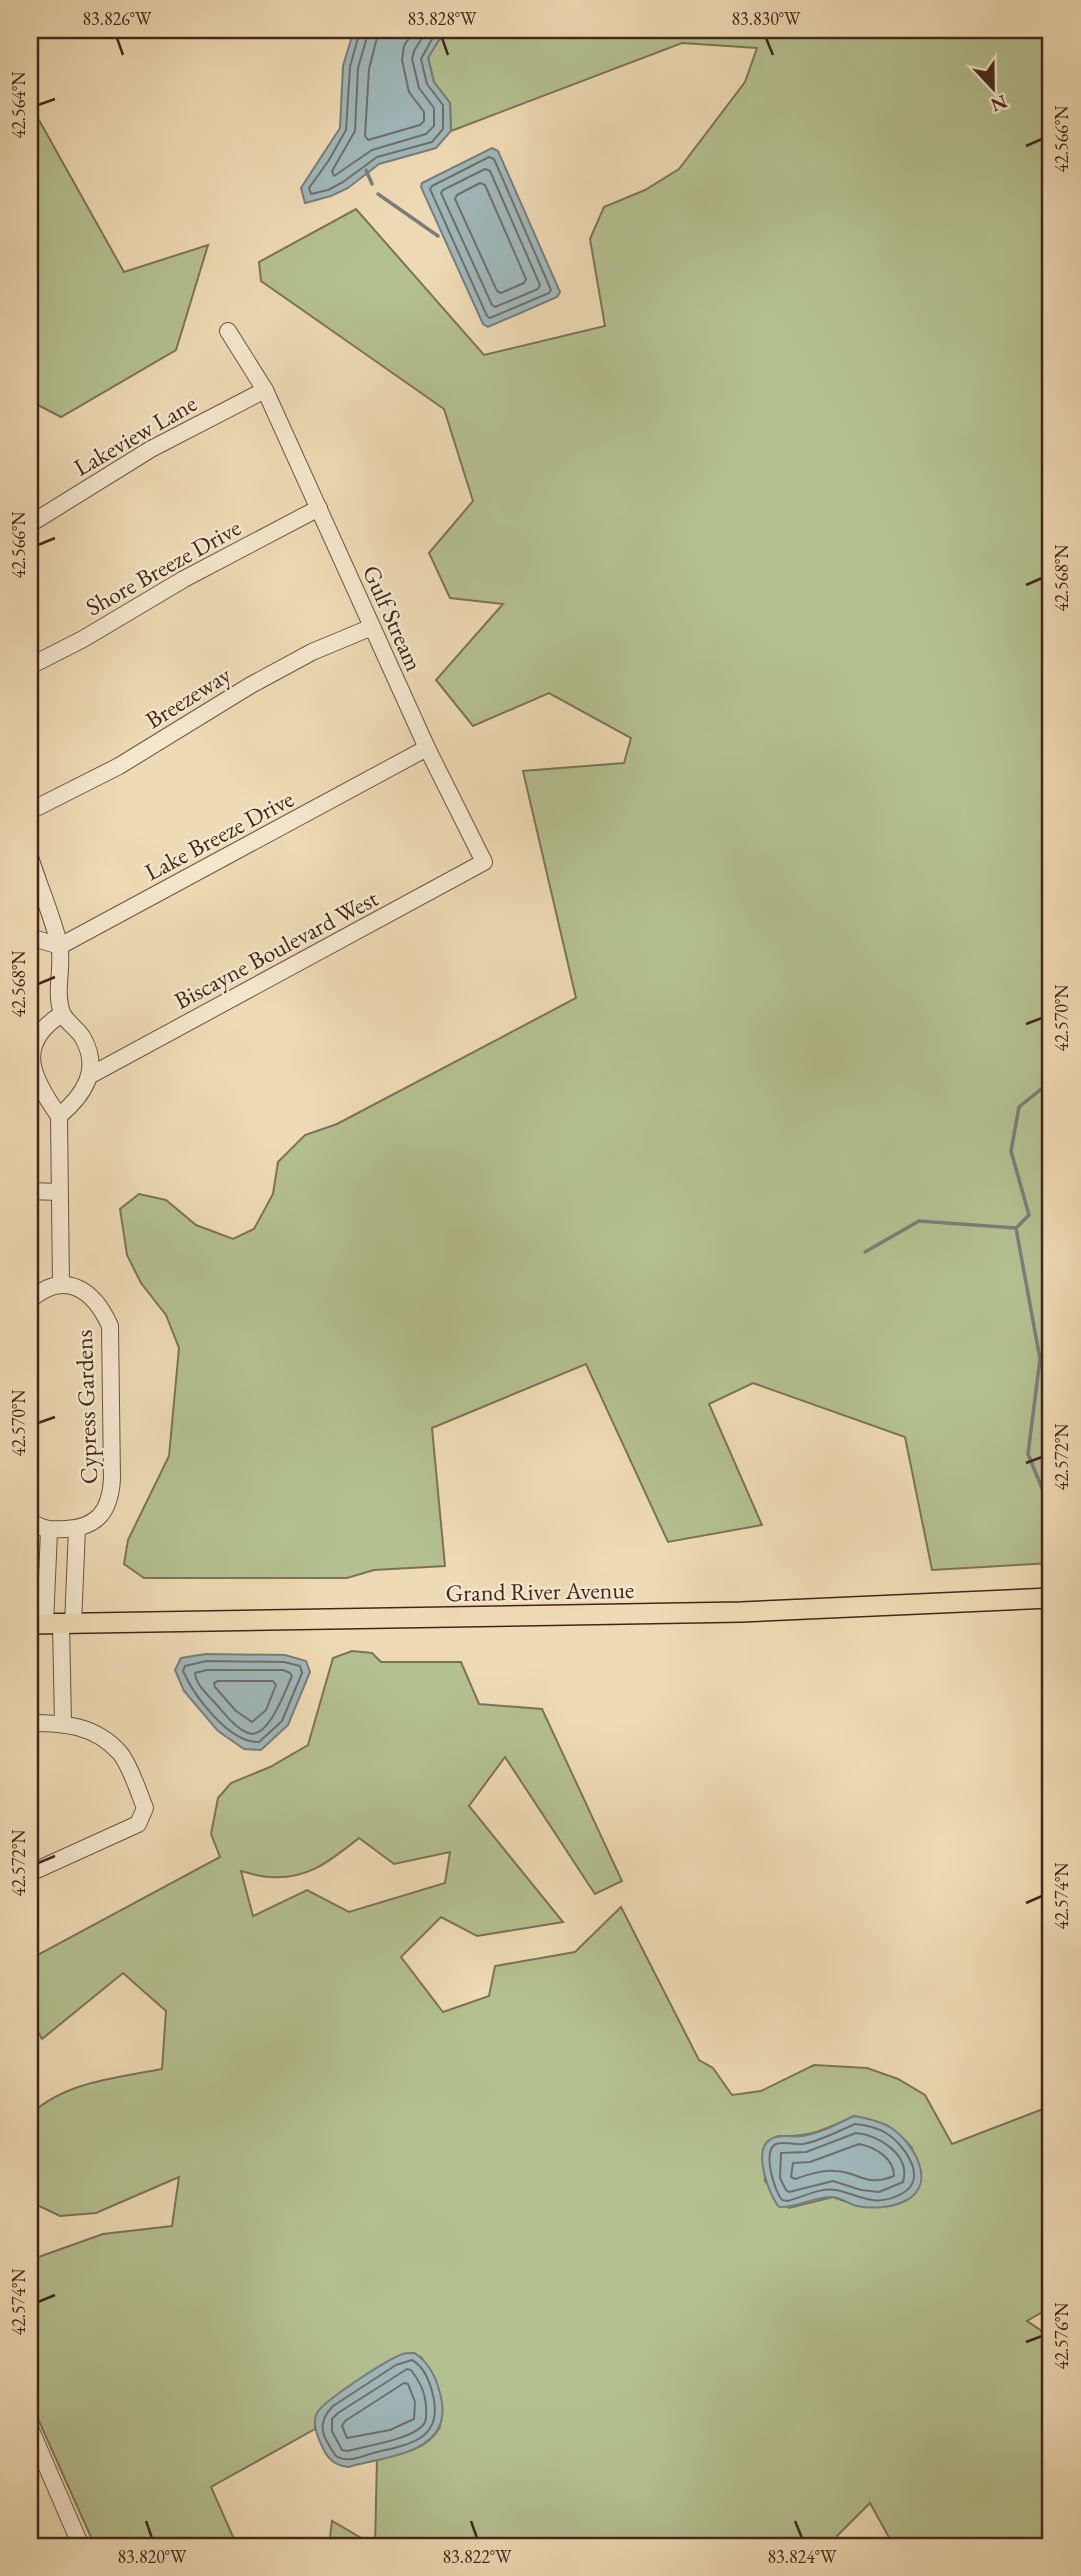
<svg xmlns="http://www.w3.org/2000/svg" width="1081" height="2576" viewBox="0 0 1081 2576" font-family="'EB Garamond',serif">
<rect width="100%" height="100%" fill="#eedab4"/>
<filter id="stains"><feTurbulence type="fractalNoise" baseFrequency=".00286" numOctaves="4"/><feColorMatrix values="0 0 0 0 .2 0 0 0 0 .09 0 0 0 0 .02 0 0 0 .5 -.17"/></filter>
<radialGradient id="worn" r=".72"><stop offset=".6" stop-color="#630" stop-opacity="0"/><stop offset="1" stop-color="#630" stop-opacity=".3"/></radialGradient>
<!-- green -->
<g fill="#b4c090" stroke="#7c7356" stroke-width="2" fill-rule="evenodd">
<polygon points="445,30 1051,30 1051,1563 932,1570 905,1437 753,1383 709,1404 762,1525 668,1542 586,1364 432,1428 445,1566 374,1570 347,1578 144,1578 124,1564 128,1540 169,1456 179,1348 166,1315 141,1283 127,1255 120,1209 139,1194 166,1200 196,1225 233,1239 254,1229 273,1194 278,1162 305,1135 337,1124 576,998 523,771 624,763 631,738 549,693 473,726 436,680 503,604 450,598 429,553 473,501 444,409 261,281 259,262 356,209 484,355 605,326 590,239 604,207 645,190 679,169 745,82 757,48 682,43 451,131 450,103 434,82 428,57"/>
<polygon points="30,117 39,120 124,272 208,245 176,350 61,417 30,401"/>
<path d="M352,1651L372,1653L381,1662H461L479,1704L542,1709L622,1881L595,1894L505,1757L469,1806L563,1922L477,1936L441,1917L401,1957L443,2012L489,1996L495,1966L575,1952L621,1907L699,2060L713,2068L732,2095L761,2091L814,2065L867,2068L898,2079L925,2095L952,2144L1051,2106V2307L1027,2321L1051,2337V2546H882L891,2541L870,2503L837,2536L842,2546H329L332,2521L375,2546L377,2459C402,2454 427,2450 440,2427L422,2358L414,2353L404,2354L315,2420V2429L211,2487L237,2546H95L30,2401V2260L103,2234L172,2226L179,2177L96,2213L60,2216L33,2203L30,2195V2115C64,2082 116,2078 162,2069L166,2011L123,1973L42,2039L30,2017V1959L220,1857L211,1834L218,1798L231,1783L270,1767L308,1745L333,1658ZM359,1838L394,1864L450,1852L445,1883L349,1912L307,1890L253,1916L241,1871C250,1873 259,1877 269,1877C308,1880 330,1861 359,1838ZM854,2116C879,2121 896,2129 912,2148L858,2206L833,2197L789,2208L765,2181L764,2158L778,2136C810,2137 825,2130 854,2116Z"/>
</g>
<!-- water -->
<g fill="#9fb7b9" stroke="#7a7d7a" stroke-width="2">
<polygon points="354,30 445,30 428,58 434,82 450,103 451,131 436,148 379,164 348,188 331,196 305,203 301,188 340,128 343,66"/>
<polygon points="492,148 498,151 560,292 557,297 488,327 483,324 421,187 422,183"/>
<polygon points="206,1654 285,1655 306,1661 310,1672 288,1725 261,1750 244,1749 218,1731 184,1691 175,1670 181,1658"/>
<path d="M854,2116C867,2118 879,2121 890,2127C913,2142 939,2184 905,2201C891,2208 872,2209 857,2206C849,2204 840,2197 832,2197C813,2197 798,2208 779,2207C768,2193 752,2149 771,2139C781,2133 793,2138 803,2136C821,2133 838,2124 854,2116Z"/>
<path d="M414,2353C429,2362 436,2377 440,2393C457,2453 388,2456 348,2467C333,2465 327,2458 321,2444C317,2435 312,2423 317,2413C323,2401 389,2358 403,2354C405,2353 411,2353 414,2353Z"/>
</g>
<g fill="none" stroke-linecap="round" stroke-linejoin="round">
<!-- shore -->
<g stroke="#716e6a" stroke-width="2">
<polyline points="360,30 350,67 346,130 329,160 309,188 311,194 328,190 343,182 377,157 432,142 443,129 443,105 427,84 421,59 437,30"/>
<polyline points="369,30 358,68 355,131 332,171 334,176 372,150 426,134 434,126 434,108 419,88 412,59 414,51 427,30"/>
<polyline points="379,30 369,69 365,136 368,140 420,125 424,121 424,112 409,92 402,60 404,46 414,30"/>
<polygon points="489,157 494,159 551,290 549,293 490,318 487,316 430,189 432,186"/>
<polygon points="485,169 490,171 540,285 538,289 495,307 492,305 441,193 443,190"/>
<polygon points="480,183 485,185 526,279 524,283 501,293 497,291 455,199 457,195"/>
<path d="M206,1661L284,1662L300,1666L302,1673L282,1721L259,1742C229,1743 194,1696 183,1671L185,1666Z"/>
<path d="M207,1670H283L290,1673L292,1676C286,1689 268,1741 248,1733C235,1728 225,1714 216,1704C208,1695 196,1685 195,1673Z"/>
<polygon points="218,1681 273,1681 276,1685 266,1710 252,1722 236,1711 215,1687 214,1683"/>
<path d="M855,2124C865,2125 876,2127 886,2133C903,2143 929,2178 903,2193C875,2209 861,2195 836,2190C821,2187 803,2197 788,2201L782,2200C774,2190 762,2151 776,2144C784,2141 794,2145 803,2144C821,2141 838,2131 855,2124Z"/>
<path d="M856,2133C879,2135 911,2155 903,2182L879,2192L861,2190L833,2181L789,2192L786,2190L780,2178L781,2153L806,2152Z"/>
<path d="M859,2144C875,2147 894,2158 894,2176C864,2188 859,2171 834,2171C821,2170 807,2175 795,2179L791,2177L793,2163L810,2162Z"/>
<path d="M412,2360C423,2366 429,2380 432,2391C445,2437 414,2444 377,2452C364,2455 349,2464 336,2456C323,2438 315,2424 333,2406L396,2365Z"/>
<path d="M407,2369L411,2370C419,2380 425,2392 426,2405C426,2411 427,2417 425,2422C417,2439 365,2446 347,2451L342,2450L332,2431V2419L338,2413Z"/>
<polygon points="404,2383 408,2384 415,2402 414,2419 390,2430 347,2438 342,2426 345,2421"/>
</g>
<!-- stream -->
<g stroke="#7a7d7a" stroke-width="3.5">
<polyline points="366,170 372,184"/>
<polyline points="378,194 438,236"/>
<polyline points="1051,1081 1019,1107 1011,1151 1029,1215 1016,1228 1040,1359 1028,1454 1051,1510"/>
<polyline points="865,1252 919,1221 1016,1228"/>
</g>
<!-- minor casing -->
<g stroke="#6e5341" stroke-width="18">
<g id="minor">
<polyline points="30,524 151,449 265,390"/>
<polyline points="30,666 83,639 184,579 319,508"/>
<polyline points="30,811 119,766 251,685 312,652 372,627"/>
<path d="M30,857C39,886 52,915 59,944C64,965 54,991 62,1013C66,1022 78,1029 83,1038C101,1070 84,1095 59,1116"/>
<polyline points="30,937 60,946 427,748"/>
<polyline points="89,1076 484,862 427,748 265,390 228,331"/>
<polyline points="59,1116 61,1285"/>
<path d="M59,1116C32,1078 14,1044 62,1014"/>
<polyline points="30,1191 59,1192"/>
<path d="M30,1300C65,1269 94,1290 110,1326L112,1479C110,1511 98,1527 66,1529C52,1530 41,1530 30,1520"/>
<polyline points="45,1624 49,1531"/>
<polyline points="61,1624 63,1723"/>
<polyline points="73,1624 77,1529"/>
<path d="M30,1723C65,1723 95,1725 120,1753C130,1765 139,1793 145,1808L138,1824L30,1873"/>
<polyline points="30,2428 81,2546"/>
</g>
</g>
<!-- major casing -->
<g stroke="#43261b" stroke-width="22">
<polyline id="major" points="30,1624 741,1612 1051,1598"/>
</g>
<!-- minor -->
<use href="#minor" stroke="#f4e7ce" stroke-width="16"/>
<!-- major -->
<use href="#major" stroke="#eedab4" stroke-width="19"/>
</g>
<!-- ticks -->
<path fill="none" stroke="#43261b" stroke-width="2.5" d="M117,38L123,55M442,38L448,55M766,38L773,55M38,105L55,99M1026,146L1042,139M38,545L55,538M1026,585L1042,578M38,984L55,977M1026,1024L1042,1018M38,1423L55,1417M1026,1463L1042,1457M38,1863L55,1856M1026,1903L1042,1896M38,2302L55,2295M1026,2342L1042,2336M146,2521L152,2538M471,2521L477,2538M795,2521L802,2538"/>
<g text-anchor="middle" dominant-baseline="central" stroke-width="5" stroke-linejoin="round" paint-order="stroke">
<!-- street labels -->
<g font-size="24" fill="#43261b" stroke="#f4e7ce">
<text transform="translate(135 435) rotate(-30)">Lakeview Lane</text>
<text transform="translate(163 567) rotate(-29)">Shore Breeze Drive</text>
<text transform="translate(393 618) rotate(66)">Gulf Stream</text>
<text transform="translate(188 697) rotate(-32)">Breezeway</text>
<text transform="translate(219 835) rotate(-28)">Lake Breeze Drive</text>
<text transform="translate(276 949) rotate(-28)">Biscayne Boulevard West</text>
<text transform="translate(86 1407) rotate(-92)">Cypress Gardens</text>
<text transform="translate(540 1591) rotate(-1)">Grand River Avenue</text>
</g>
</g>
<!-- margin -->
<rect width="1081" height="2576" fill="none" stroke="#eedab4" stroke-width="77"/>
<!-- north arrow -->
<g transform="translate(993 88) rotate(158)" stroke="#f4e7ce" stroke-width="5" paint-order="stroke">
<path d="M0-5L12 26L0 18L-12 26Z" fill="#43261b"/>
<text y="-10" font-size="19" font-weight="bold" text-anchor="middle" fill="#43261b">N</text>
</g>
<rect x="38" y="38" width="1004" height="2500" fill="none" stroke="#43261b" stroke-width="2.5"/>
<g font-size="18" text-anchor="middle" fill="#43261b">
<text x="117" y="25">83.826°W</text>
<text x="442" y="25">83.828°W</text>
<text x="766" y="25">83.830°W</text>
<text transform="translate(19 105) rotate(-90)" y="6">42.564°N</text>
<text transform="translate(1062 139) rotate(-90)" y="6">42.566°N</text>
<text transform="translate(19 545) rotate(-90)" y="6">42.566°N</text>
<text transform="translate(1062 578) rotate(-90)" y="6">42.568°N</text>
<text transform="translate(19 984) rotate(-90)" y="6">42.568°N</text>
<text transform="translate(1062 1018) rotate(-90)" y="6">42.570°N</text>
<text transform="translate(19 1423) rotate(-90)" y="6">42.570°N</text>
<text transform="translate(1062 1457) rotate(-90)" y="6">42.572°N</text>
<text transform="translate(19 1863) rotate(-90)" y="6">42.572°N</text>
<text transform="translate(1062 1896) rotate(-90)" y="6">42.574°N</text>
<text transform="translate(19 2302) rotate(-90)" y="6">42.574°N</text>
<text transform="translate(1062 2336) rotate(-90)" y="6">42.576°N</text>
<text x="152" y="2563">83.820°W</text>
<text x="477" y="2563">83.822°W</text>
<text x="802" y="2563">83.824°W</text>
</g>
<rect width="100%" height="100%" filter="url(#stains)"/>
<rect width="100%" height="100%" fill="url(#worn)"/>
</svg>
